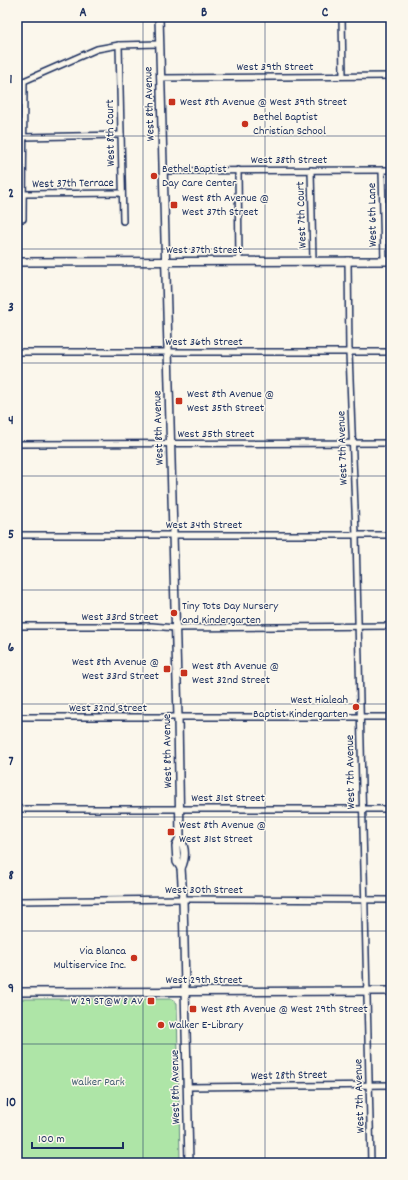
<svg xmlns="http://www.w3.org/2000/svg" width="408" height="1180" viewBox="0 0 408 1180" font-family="Dekko,sans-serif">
<rect width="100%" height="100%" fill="#fbf7ec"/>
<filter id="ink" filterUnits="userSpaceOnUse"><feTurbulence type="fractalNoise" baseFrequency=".025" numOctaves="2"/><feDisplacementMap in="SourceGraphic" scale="8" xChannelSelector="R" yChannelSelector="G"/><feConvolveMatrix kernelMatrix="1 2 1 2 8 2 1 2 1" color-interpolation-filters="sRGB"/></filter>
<g filter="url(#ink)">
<!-- green -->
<polygon fill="#aee5a7" stroke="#648a82" points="17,999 172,999 177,1003 180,1160 179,1163 17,1163"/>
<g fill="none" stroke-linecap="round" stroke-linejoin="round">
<!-- street casing -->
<g stroke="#1b2f5e" stroke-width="8">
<g id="street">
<polyline points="17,17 18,17"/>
<polyline points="342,17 343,76"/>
<polyline points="119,45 123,221"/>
<polyline points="160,78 391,76"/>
<polyline points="17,84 97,49 119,45 159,44"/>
<polyline points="24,137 121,135"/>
<polyline points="238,170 239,261"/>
<polyline points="311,170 313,260"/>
<polyline points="382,170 384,261"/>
<polyline points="163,171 391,170"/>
<polyline points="24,194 122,193"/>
<polyline points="23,219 24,81"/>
<polyline points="348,260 349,353 356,535 371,1163"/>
<polyline points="17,352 391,352"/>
<polyline points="17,444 391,443"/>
<polyline points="17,535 391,535"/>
<polyline points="17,626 152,626 175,628 391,626"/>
<polyline points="17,717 391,717"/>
<polyline points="17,809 391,809"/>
<polyline points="17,901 183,899 391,900"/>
<polyline points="187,1087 391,1085"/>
</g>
</g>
<!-- secondary casing -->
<g stroke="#1b2f5e" stroke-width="10">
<g id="secondary">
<polyline points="159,17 178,718 180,837 176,846 177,862 181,868 183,899 189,1163"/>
<polyline points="17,262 391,261"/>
<path d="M180,837C185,847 186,858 181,868"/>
<polyline points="17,992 391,991"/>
</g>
</g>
<!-- street -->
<use href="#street" stroke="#fbf7ec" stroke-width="5"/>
<!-- secondary -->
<use href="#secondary" stroke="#fbf7ec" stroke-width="7"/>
</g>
</g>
<!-- grid -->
<path fill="none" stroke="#1b2f5e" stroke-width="1" stroke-opacity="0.55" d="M143,17V1163M265,17V1163M17,136H391M17,249H391M17,363H391M17,476H391M17,590H391M17,704H391M17,817H391M17,931H391M17,1044H391"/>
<!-- markers -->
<g fill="#c8321e" stroke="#fbf7ec" stroke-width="1.5">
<rect x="168" y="98" width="8" height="8" rx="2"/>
<circle cx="245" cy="124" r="4"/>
<circle cx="154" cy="176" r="4"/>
<rect x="170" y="201" width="8" height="8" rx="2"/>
<rect x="175" y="397" width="8" height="8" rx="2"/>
<circle cx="174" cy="613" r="4"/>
<rect x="163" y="665" width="8" height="8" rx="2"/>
<rect x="180" y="669" width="8" height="8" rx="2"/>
<circle cx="356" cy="707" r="4"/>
<rect x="167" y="828" width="8" height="8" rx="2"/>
<circle cx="134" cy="958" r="4"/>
<rect x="147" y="997" width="8" height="8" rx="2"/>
<rect x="189" y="1005" width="8" height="8" rx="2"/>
<circle cx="161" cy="1025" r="4"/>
</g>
<g text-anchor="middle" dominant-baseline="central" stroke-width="3" stroke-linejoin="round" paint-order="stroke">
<!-- street labels -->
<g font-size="12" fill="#1b2f5e" stroke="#fbf7ec">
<text x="275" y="67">West 39th Street</text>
<text transform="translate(150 104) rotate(-92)">West 8th Avenue</text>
<text transform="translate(111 133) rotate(-91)">West 8th Court</text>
<text x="289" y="160">West 38th Street</text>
<text transform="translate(73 184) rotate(-1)">West 37th Terrace</text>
<text transform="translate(302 215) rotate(-92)">West 7th Court</text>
<text transform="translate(373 215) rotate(-91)">West 6th Lane</text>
<text x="204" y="250">West 37th Street</text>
<text x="204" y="342">West 36th Street</text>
<text transform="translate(159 428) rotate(-92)">West 8th Avenue</text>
<text x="216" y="434">West 35th Street</text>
<text transform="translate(343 448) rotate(-92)">West 7th Avenue</text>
<text x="204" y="525">West 34th Street</text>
<text x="120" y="617">West 33rd Street</text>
<text x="108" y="708">West 32nd Street</text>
<text transform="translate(168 751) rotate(-91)">West 8th Avenue</text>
<text transform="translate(351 772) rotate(-91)">West 7th Avenue</text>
<text x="228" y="798">West 31st Street</text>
<text x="204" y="890">West 30th Street</text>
<text x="204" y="980">West 29th Street</text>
<text transform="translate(289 1076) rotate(-1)">West 28th Street</text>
<text transform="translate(176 1087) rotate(-91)">West 8th Avenue</text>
<text transform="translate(360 1096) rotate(-92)">West 7th Avenue</text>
</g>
<!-- poi labels -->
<g font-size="12" fill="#1b2f5e" stroke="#fbf7ec" text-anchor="start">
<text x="180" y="102">West 8th Avenue @ West 39th Street</text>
<text x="253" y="117">Bethel Baptist<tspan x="253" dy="14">Christian School</tspan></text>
<text x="162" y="169">Bethel Baptist<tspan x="162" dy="14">Day Care Center</tspan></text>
<text x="182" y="198">West 8th Avenue @<tspan x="182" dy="14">West 37th Street</tspan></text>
<text x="187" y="394">West 8th Avenue @<tspan x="187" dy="14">West 35th Street</tspan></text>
<text x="182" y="606">Tiny Tots Day Nursery<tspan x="182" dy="14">and Kindergarten</tspan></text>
<text x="159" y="662" text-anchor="end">West 8th Avenue @<tspan x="159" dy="14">West 33rd Street</tspan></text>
<text x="192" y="666">West 8th Avenue @<tspan x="192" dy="14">West 32nd Street</tspan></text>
<text x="348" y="700" text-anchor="end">West Hialeah<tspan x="348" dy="14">Baptist Kindergarten</tspan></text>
<text x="179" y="825">West 8th Avenue @<tspan x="179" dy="14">West 31st Street</tspan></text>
<text x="126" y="951" text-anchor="end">Via Blanca<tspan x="126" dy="14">Multiservice Inc.</tspan></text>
<text x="143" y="1001" text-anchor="end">W 29 ST@W 8 AV</text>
<text x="201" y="1009">West 8th Avenue @ West 29th Street</text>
<text x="169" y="1025">Walker E-Library</text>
</g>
<!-- park labels -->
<g font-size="12" fill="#405c70" stroke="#fbf7ec">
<text x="98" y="1082">Walker Park</text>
</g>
</g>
<!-- margin -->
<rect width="408" height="1180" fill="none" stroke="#fbf7ec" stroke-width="44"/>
<!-- scale -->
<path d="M32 1142v6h91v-6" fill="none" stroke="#1b2f5e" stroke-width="2"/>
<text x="38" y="1142" font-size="12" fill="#1b2f5e" stroke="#fbf7ec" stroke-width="3" paint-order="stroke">100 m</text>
<rect x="22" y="22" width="364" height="1136" fill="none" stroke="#1b2f5e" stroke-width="1.5"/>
<g font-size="13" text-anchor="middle" font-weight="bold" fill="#1b2f5e">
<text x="83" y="16">A</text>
<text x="204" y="16">B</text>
<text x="325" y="16">C</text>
<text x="11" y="83">1</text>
<text x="11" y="197">2</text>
<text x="11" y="311">3</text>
<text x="11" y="424">4</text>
<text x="11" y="538">5</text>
<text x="11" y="651">6</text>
<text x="11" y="765">7</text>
<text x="11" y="879">8</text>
<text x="11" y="992">9</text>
<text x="11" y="1106">10</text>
</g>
</svg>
